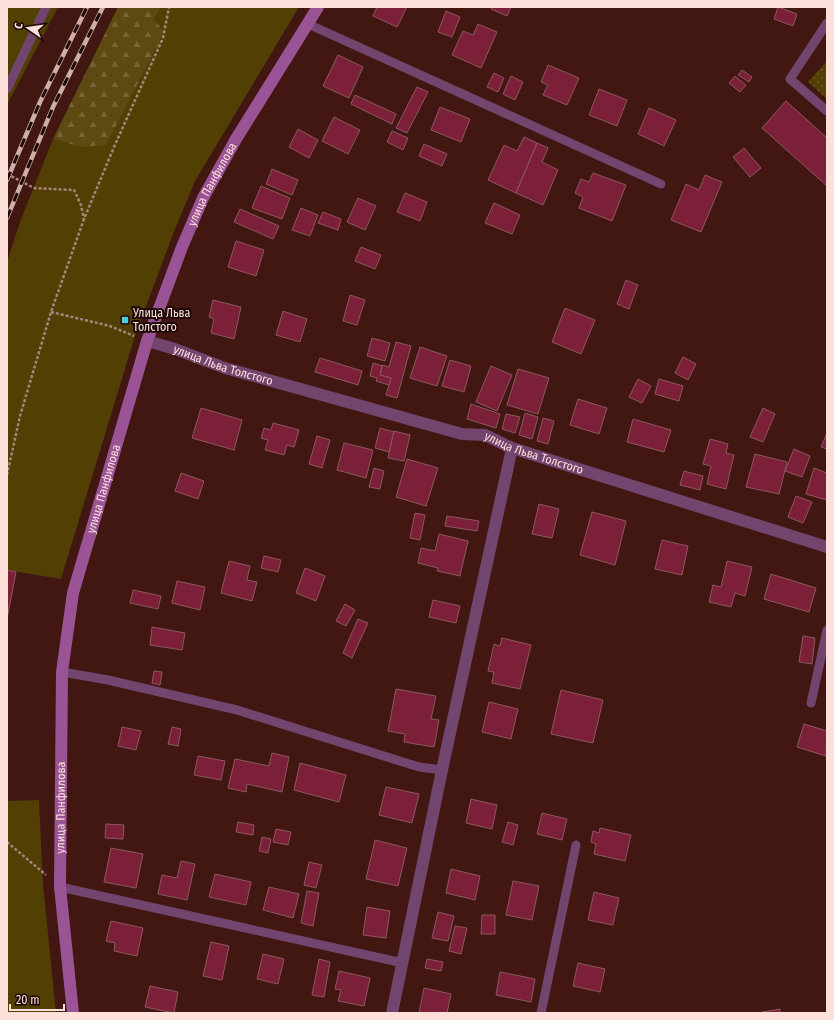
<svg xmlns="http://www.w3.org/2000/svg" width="834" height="1020" viewBox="0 0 834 1020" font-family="'Fira Sans Condensed',sans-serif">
<defs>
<pattern id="forest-firs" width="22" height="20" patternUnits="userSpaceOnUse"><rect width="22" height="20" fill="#5d4a12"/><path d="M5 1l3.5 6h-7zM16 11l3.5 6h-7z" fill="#756434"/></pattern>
<pattern id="park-dots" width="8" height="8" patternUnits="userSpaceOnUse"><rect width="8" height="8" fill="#513f03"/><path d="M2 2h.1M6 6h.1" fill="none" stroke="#6b5a27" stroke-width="1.8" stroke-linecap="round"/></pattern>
</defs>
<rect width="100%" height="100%" fill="#421611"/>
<!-- green -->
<g fill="#513f03">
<polygon points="7,7 58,7 7,105"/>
<polygon points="161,7 299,7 195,181 175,229 135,336 61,579 7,570 7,262 20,222 53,139 80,147 153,51 164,32 154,19"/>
<polygon points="39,800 43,884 56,1013 7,1013 7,801"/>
</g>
<!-- forest -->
<polygon fill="url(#forest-firs)" points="118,7 161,7 154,19 164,32 106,145 80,147 53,139"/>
<!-- park -->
<polygon fill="url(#park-dots)" points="827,61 827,99 808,82"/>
<!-- building -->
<g fill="#7c2039" stroke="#8b5860">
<polygon points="377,7 407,7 397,27 373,16"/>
<polygon points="492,7 511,7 507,16 491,9"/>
<polygon points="778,7 797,14 793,26 774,19"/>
<polygon points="446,11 460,17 452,37 438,32"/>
<polygon points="478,24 497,32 481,68 452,55 463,31 473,35"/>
<polygon points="338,55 363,67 349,98 323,86"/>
<polygon points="548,65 579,78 567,105 543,95 548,85 541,82"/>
<polygon points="742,70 752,77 749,82 738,75"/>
<polygon points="494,73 504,78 498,92 487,87"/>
<polygon points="511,76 523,82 515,100 503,94"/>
<polygon points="735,76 746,85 740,92 729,83"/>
<polygon points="417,87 428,92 407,133 396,128"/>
<polygon points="599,89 627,100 617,126 589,115"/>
<polygon points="355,95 396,114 392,124 351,104"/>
<polygon points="786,101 827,138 827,186 762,128"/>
<polygon points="440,107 470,119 461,142 431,130"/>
<polygon points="649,108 676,120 664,146 638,134"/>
<polygon points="334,117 360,130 348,154 322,141"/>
<polygon points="298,129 318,140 309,158 289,147"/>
<polygon points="392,131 408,138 403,150 387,142"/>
<polygon points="524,137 537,143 516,193 488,180 504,145 517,151"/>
<polygon points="537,143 548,148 542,162 558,170 543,205 516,193"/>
<polygon points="424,144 447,154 442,166 419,156"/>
<polygon points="744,148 761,168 750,177 733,157"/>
<polygon points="272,169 298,180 292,195 266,184"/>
<polygon points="593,173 626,185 612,221 579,208 583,197 575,193 581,179 589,182"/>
<polygon points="705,175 722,182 701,232 671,220 686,184 699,190"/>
<polygon points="261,186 290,198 282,219 252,208"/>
<polygon points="405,193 427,202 420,221 397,212"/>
<polygon points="358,198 376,206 365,230 347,222"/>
<polygon points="494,203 520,215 512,234 485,223"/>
<polygon points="301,208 318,215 310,236 292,230"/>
<polygon points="240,209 279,226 273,239 234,222"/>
<polygon points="323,212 341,219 338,230 318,223"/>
<polygon points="236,241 264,250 256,276 228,267"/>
<polygon points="361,247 381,255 375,269 355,261"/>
<polygon points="626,280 638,285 629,309 617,304"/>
<polygon points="350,295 365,300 357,325 343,321"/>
<polygon points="213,300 241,307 234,339 211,333 214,319 209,317"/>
<polygon points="565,308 595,320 581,354 552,342"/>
<polygon points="283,311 307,319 300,342 276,335"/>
<polygon points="372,338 390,343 385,361 367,356"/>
<polygon points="396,342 411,346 397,398 386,395 391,378 380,375 382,365 389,367"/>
<polygon points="420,347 447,356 437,386 410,378"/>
<polygon points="683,357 696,364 688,380 675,373"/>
<polygon points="320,358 362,371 358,385 315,372"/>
<polygon points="450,360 471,366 464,392 442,386"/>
<polygon points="373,363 382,366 380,375 391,378 389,385 376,381 377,378 370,376"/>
<polygon points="491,366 512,375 497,411 476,402"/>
<polygon points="518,369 549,378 538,414 507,405"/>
<polygon points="638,379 651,386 642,403 629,397"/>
<polygon points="659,379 683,386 679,401 655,394"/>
<polygon points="578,399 607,408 599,434 570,425"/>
<polygon points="471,404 500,414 496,428 467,419"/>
<polygon points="201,408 242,420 234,450 192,438"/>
<polygon points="763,408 775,414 763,442 750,437"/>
<polygon points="525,413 538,417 532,439 519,435"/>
<polygon points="506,414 520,417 515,433 502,429"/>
<polygon points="543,418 554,421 548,444 537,441"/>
<polygon points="633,419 671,430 664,452 627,442"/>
<polygon points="273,423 299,430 294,447 287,445 284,455 265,450 268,440 261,438 264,428 271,430"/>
<polygon points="380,428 394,432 389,452 375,448"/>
<polygon points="394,431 410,435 404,461 388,458"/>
<polygon points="827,433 827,449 821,447"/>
<polygon points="317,436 330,440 322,468 309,464"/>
<polygon points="710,439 728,444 726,453 734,455 726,489 707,484 711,466 703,464"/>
<polygon points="344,443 373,450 366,478 337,470"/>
<polygon points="794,449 810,456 802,477 785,471"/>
<polygon points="755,454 787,462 779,494 746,487"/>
<polygon points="407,459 438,468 426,506 396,497"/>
<polygon points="374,468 384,471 380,489 369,487"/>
<polygon points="814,468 827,473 827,500 806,494"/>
<polygon points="684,471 703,476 700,490 680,485"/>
<polygon points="181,473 204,481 198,499 175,491"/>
<polygon points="796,496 812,502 803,523 788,517"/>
<polygon points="539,504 559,509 552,538 532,534"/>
<polygon points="592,512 626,521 615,565 580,555"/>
<polygon points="415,513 425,515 420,540 410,538"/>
<polygon points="447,516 479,521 477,531 445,526"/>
<polygon points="439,534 468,541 460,576 437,571 438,568 418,563 421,548 435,551"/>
<polygon points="662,540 688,546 682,575 655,569"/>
<polygon points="264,556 281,560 278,572 261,568"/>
<polygon points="229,561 250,566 247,580 257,582 252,601 221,593"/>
<polygon points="727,561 752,567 745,596 735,593 731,607 709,602 713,585 721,587"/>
<polygon points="305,568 325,576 316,601 296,593"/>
<polygon points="7,570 16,572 7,619"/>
<polygon points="771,574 816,588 809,612 764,599"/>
<polygon points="177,581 205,587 200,610 172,603"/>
<polygon points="133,590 161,596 158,609 130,603"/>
<polygon points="433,600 460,606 456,623 429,617"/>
<polygon points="345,604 355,610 346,626 336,621"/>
<polygon points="358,619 368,623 352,658 343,653"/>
<polygon points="152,627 185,633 182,650 150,645"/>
<polygon points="803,636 815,638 812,664 799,662"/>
<polygon points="502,638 531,645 520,689 492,683 494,672 488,671 494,644 500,646"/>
<polygon points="154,671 162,672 160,685 152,683"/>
<polygon points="396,689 436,696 431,719 439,720 434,747 404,742 405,734 388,731"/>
<polygon points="561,690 603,700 593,743 551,734"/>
<polygon points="489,702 518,709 511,739 482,732"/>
<polygon points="804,724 827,731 826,756 797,747"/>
<polygon points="122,727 141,731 136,750 118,746"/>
<polygon points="172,727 181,729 178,746 168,744"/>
<polygon points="272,753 289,757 282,792 247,784 246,792 228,788 235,759 269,766"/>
<polygon points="198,756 225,761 221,780 194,775"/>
<polygon points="300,763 346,775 339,802 294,790"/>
<polygon points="386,787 419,794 412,823 379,815"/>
<polygon points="471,799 497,805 492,829 466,823"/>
<polygon points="542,813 567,819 562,840 537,834"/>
<polygon points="238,822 254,825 253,835 236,832"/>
<polygon points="508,822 518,825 513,845 502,842"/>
<polygon points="106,824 124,825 123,839 105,838"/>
<polygon points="600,828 631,835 625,861 594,854 596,844 591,842 593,831 599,833"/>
<polygon points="276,829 291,832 288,845 273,842"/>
<polygon points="262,837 271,839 268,853 259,851"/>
<polygon points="375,840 407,848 398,886 366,879"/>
<polygon points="111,848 143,854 136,888 104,882"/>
<polygon points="181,861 195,864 187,900 158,894 162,875 177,878"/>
<polygon points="309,862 322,865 316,888 304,885"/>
<polygon points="451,869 480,876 475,900 446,893"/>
<polygon points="215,874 251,882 246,905 209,897"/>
<polygon points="513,881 539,886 532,920 506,915"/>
<polygon points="269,887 299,894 293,918 263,910"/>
<polygon points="307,891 319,893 313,926 301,923"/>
<polygon points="594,892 619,898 613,925 588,920"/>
<polygon points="367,907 390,911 386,938 363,935"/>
<polygon points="438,912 454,916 448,941 432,938"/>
<polygon points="482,915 495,915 495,934 481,934"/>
<polygon points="111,921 143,928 137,956 114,951 115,943 106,941"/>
<polygon points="455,926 467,928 461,954 449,951"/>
<polygon points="211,942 229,946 222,980 203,976"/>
<polygon points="263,954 284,959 278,984 257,979"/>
<polygon points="319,959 330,962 324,997 312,995"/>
<polygon points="427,959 443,962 441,971 425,968"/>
<polygon points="578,963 605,969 600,992 573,986"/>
<polygon points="339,971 370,978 364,1006 338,1001 341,990 335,989"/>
<polygon points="500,972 535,979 531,1002 496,995"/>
<polygon points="150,986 178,992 174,1013 145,1007"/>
<polygon points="424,988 451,994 447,1013 419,1013"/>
<polygon points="780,1009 780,1013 762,1013 762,1012"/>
</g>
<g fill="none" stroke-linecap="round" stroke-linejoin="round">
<!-- path -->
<g stroke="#a8847f" stroke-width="2.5" stroke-dasharray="3 2" stroke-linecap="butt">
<polyline points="7,174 34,188 74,190 81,205 84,219"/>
<polyline points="51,312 110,326 134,336"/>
<polyline points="7,475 20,416 51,312 84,219 114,147 163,38 169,7"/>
<polyline points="7,842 46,875"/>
</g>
<!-- lane -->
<g stroke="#71456e" stroke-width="9">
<polyline points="827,23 790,79 827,111"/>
<polyline points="308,24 661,184"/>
<polyline points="7,89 46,7"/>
<polyline points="62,672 108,680 237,710 419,767 442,770"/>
<polyline points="811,703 827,630"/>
<polyline points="60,887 403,963"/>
<polyline points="541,1013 576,845"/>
</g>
<!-- street -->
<g stroke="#71456e" stroke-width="12">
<path id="s1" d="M147,341L175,349L225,368L462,434L485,435L512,448L827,547"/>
<polyline points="392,1013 442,770 512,448"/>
</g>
<!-- secondary -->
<path stroke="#9a5496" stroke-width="12" id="s2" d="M73,1013L60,887L62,672L73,593L147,341L182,247L203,198L236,139L318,7"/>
<!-- rail casing -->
<g stroke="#cfaea9" stroke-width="4.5">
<g id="rail">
<polyline points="7,180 40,102 87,7"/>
<polyline points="7,218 53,107 103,7"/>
</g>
</g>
<!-- rail -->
<use href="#rail" stroke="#1c0907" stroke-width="3" stroke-dasharray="9" stroke-linecap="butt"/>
</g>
<!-- markers -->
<rect fill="#54cadd" stroke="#1c0907" stroke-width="1.5" x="121" y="316" width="8" height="8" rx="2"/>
<g text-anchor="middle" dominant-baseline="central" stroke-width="4" stroke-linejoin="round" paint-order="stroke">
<!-- street labels -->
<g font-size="12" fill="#fee0db" stroke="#1c0907">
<text stroke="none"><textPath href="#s2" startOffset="854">улица Панфилова</textPath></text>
<text stroke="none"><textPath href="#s1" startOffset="80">улица Льва Толстого</textPath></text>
<text stroke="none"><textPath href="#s1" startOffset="404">улица Льва Толстого</textPath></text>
<text stroke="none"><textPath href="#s2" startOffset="530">улица Панфилова</textPath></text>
<text stroke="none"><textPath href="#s2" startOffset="206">улица Панфилова</textPath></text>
</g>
<!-- poi labels -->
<g font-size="12" fill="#fee0db" stroke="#1c0907" text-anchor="start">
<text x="133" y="313">Улица Льва<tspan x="133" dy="14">Толстого</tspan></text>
</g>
</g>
<!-- border -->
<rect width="834" height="1020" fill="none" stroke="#fee0db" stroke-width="16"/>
<!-- north arrow -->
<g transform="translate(28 28) rotate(283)" stroke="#1c0907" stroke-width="3" paint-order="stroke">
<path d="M0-3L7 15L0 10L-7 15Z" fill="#fee0db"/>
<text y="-6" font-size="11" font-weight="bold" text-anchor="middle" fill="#fee0db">С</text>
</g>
<!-- scale -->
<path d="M10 1004v6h54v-6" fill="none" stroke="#fee0db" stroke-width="2"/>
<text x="16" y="1004" font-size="12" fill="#fee0db" stroke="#1c0907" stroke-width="3" paint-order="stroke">20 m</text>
</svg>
